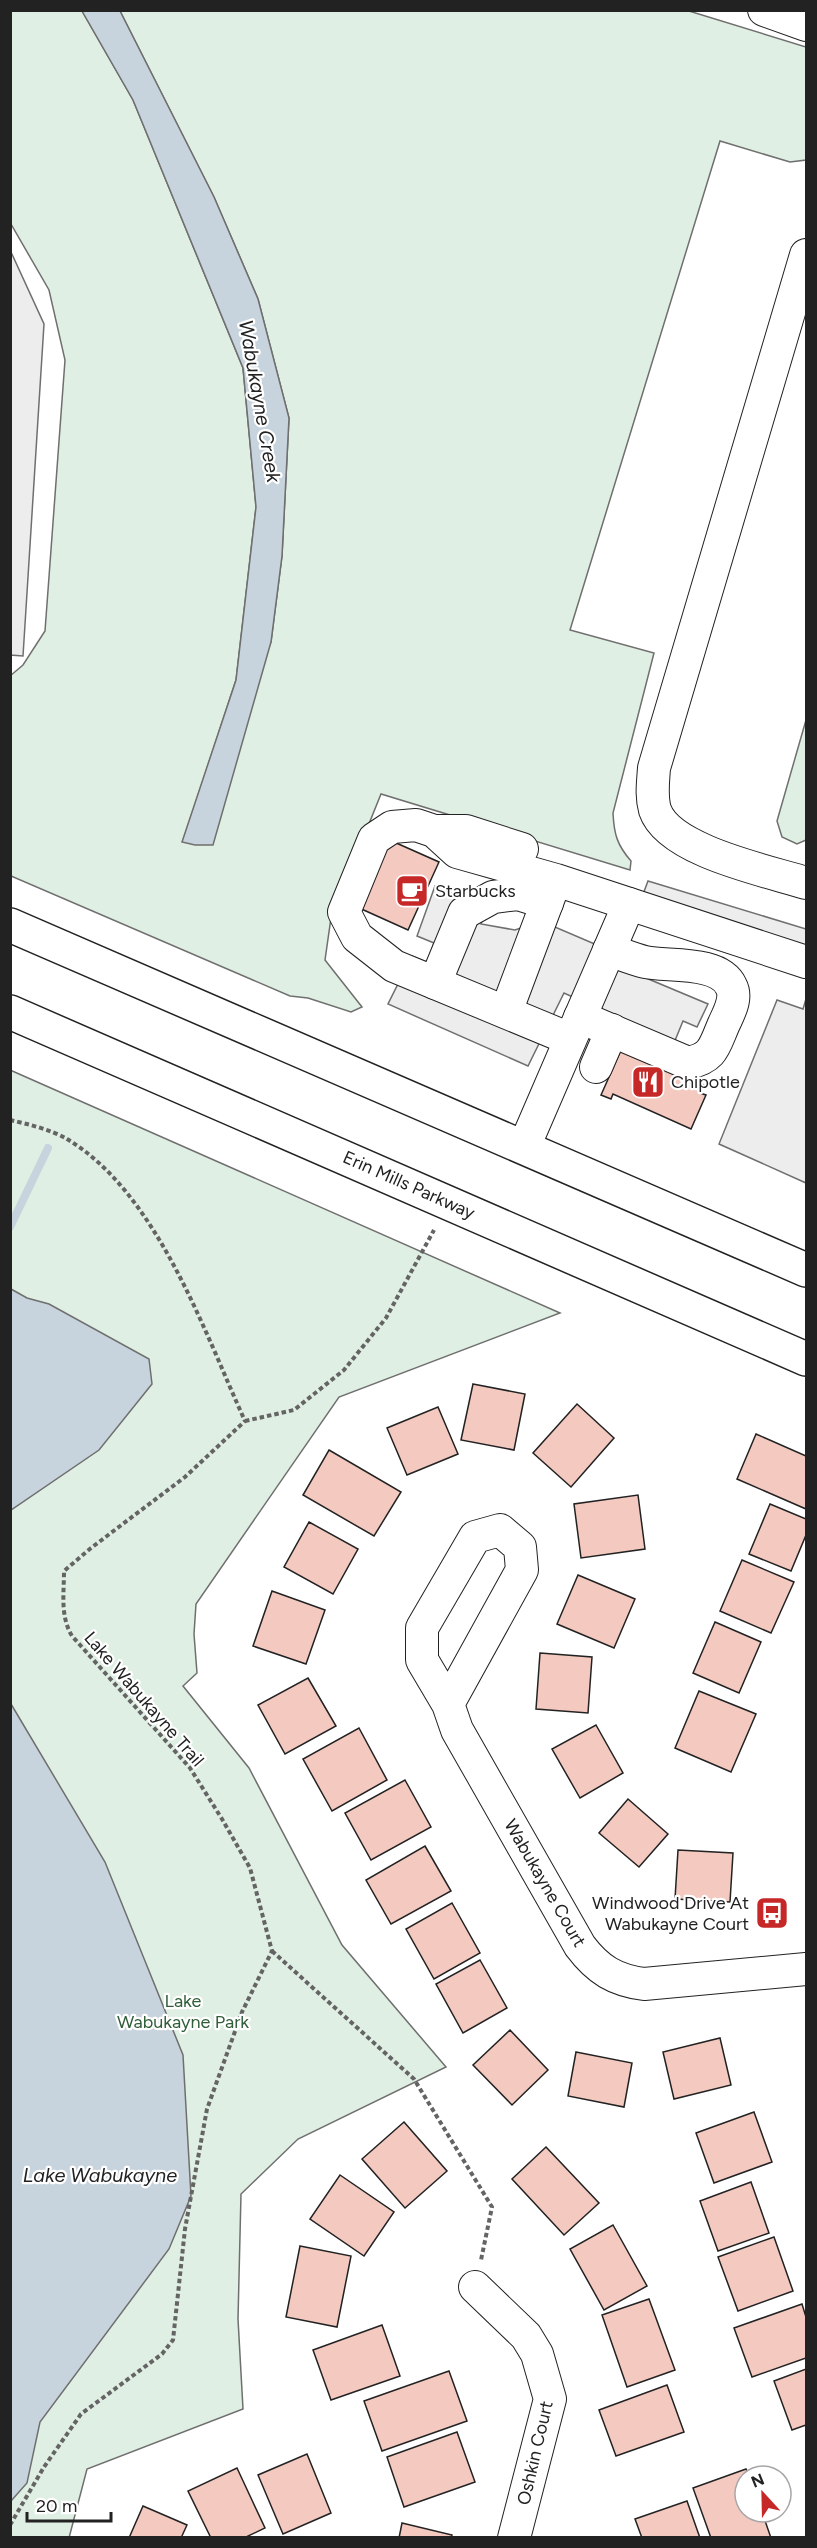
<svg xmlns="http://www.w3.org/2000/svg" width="817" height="2548" viewBox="0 0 817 2548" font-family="Figtree,sans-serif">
<rect width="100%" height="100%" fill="#fff"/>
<!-- green -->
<g fill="#e0efe3" stroke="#6f6f6f" stroke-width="1.5">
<path d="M11,11H82L133,100L243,368L256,507L236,680L183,841L271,642L282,556L289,418L258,299L214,197L120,11H689L806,47V160L790,162L720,141L570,630L654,653L613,813C614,834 617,845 631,861L630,870L381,794L331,918L325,960L362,1007L351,1012L308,998L290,996L11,876L10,676L23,665L45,631L65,360L49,290L11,224Z"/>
<polygon points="806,720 806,840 797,844 782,837 777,821"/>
<polygon points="10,1070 560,1313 339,1397 196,1604 194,1634 197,1673 183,1686 249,1768 342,1945 446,2067 298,2139 241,2194 238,2319 243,2409 87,2469 69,2538 10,2537"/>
</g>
<!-- parking -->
<g fill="#ededed" stroke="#6f6f6f" stroke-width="1.5">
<polygon points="11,252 44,324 23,656 10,655"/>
<polygon points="648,881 806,929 806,947 642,897"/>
<polygon points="435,886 487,906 481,924 515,930 541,921 632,960 627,970 708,1004 697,1027 683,1021 674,1043 564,993 528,1066 388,1004 412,956 427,962 434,943 417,936"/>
<polygon points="806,999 806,1183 719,1144 777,1000 803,1009"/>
</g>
<!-- water -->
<g fill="#c7d3dd" stroke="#6f6f6f" stroke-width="1.5">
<polygon points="82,11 120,11 214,197 258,299 289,418 282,556 271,642 213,845 195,845 182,842 236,680 256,507 243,368 133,100"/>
<polygon points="11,1289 27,1298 49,1304 149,1359 152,1384 99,1450 11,1510"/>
<polygon points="11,1704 105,1862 183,2055 191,2196 169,2249 40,2422 27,2483 11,2501"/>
</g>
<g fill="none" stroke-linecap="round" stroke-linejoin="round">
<!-- stream -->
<polyline stroke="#c7d3dd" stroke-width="8" points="10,1227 48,1148"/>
</g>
<!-- building -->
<g fill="#f3c9c0" stroke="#222" stroke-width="1.5">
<polygon points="394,842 439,862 408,930 357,907 380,846"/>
<polygon points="621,1050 704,1085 700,1093 706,1095 691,1129 613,1094 611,1099 601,1095"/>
<polygon points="473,1384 525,1394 514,1450 461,1440"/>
<polygon points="577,1404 614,1438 571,1487 533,1453"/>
<polygon points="438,1407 458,1454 407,1475 387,1428"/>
<polygon points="756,1434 806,1456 806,1509 737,1479"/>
<polygon points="329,1450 401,1492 374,1536 303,1495"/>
<polygon points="638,1495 645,1549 581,1558 574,1504"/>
<polygon points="770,1504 806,1519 806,1535 791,1571 749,1554"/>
<polygon points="309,1522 358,1549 333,1594 284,1567"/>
<polygon points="742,1560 794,1582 771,1633 720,1611"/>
<polygon points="578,1575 635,1599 614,1648 557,1624"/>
<polygon points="272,1591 325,1610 306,1664 253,1646"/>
<polygon points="715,1622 761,1642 739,1693 693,1673"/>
<polygon points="540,1653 592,1657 588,1713 536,1709"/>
<polygon points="308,1678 336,1726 285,1754 258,1705"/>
<polygon points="699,1691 756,1714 731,1772 675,1748"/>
<polygon points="596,1725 623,1773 580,1798 552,1749"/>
<polygon points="359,1728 387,1780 332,1811 303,1759"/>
<polygon points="405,1780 431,1827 371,1860 345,1813"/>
<polygon points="628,1799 668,1834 639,1867 599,1833"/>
<polygon points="425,1846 451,1891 391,1924 366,1880"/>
<polygon points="678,1850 733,1853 730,1902 675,1899"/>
<polygon points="452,1903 480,1953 434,1979 406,1929"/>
<polygon points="480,1960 507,2008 463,2033 436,1984"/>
<polygon points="510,2030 548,2070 512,2105 473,2065"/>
<polygon points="720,2038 731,2085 674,2099 663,2052"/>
<polygon points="576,2052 632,2063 624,2107 568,2096"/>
<polygon points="754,2112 772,2162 714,2183 696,2133"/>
<polygon points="404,2122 447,2171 405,2208 362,2159"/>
<polygon points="546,2147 599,2203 564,2235 512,2179"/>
<polygon points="340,2175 394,2212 364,2256 310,2219"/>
<polygon points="751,2182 769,2233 718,2251 700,2201"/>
<polygon points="613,2225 647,2286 604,2310 570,2249"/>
<polygon points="774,2237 793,2291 738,2311 718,2257"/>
<polygon points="300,2246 351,2256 337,2327 286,2317"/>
<polygon points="649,2299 675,2370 627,2387 602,2315"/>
<polygon points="802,2304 806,2317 806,2358 752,2377 734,2328"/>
<polygon points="382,2325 400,2376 331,2400 313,2350"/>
<polygon points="806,2369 806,2425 792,2430 774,2381"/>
<polygon points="449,2371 467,2421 382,2451 364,2401"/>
<polygon points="667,2385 684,2432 616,2456 599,2410"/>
<polygon points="457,2432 475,2482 404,2507 387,2457"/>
<polygon points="307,2454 331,2513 283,2534 258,2475"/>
<polygon points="237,2468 265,2528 244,2538 211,2538 188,2491"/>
<polygon points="746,2469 749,2476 745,2476 745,2512 762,2512 771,2538 711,2538 693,2488"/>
<polygon points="687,2501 700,2538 642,2538 635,2519"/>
<polygon points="143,2506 187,2525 181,2538 129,2538"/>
<polygon points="402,2523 452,2535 451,2538 399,2538"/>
</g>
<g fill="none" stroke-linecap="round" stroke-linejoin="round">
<!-- minor casing -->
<g stroke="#222" stroke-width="34">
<g id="minor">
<polyline points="764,10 806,25"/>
<path d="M806,255L654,768C653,783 651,796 655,810C669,851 768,871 806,883"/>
<polyline points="434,831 466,831 522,849"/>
<polyline points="435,983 464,913 493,897 518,894 547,903"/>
<polyline points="506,1012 554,884"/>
<path d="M580,1017L688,1063C713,1058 714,1047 723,1026C728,1014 738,999 731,986C719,960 667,967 645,962C633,959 621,954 609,950"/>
<polyline points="570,1039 394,966 357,937 344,912 374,839 392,827 416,825 434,831 457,852 556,880 806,962"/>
<polyline points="596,1067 612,1030"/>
<polyline points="524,1147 629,904"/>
<path d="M448,1704L522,1570L520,1547L500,1530L475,1537L422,1628V1660L448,1704L457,1730L580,1946C598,1970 615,1980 644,1984L806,1969"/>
<polyline points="475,2287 526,2336 537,2354 550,2399 514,2538"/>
</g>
</g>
<!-- major casing -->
<g stroke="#222" stroke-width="36">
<g id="major">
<polyline points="10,925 806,1270"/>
<polyline points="10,1012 806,1359"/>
</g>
</g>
<!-- path -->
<g stroke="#646464" stroke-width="4" stroke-dasharray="4.5 3" stroke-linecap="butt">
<path d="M10,1120C28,1124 52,1130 67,1139C157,1193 203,1329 245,1421"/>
<polyline points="245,1421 294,1410 344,1370 386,1318 434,1230"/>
<polyline points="272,1951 414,2079 492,2207 481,2260"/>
<path d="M10,2525L44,2467L81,2414L162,2354L173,2340L185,2229L207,2109L242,2012L272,1951L250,1868L222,1819L190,1768L72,1636C60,1616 64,1594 64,1571L91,1548L185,1477L245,1421"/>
</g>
<!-- minor -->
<use href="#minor" stroke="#fff" stroke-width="32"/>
<!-- major -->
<use href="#major" stroke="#fff" stroke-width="33"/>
</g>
<!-- icons -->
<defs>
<g id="cafe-square" transform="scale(1.725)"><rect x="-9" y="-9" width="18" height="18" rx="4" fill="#c62828" stroke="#fff"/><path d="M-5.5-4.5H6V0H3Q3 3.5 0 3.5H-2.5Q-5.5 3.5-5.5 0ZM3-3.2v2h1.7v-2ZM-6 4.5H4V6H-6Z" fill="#fff"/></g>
<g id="restaurant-square" transform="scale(1.725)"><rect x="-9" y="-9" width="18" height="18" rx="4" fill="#c62828" stroke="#fff"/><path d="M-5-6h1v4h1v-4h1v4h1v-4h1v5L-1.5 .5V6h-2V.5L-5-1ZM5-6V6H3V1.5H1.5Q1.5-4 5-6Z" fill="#fff"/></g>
<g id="bus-square" transform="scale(1.725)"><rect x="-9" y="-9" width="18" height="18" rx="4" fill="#c62828" stroke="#fff"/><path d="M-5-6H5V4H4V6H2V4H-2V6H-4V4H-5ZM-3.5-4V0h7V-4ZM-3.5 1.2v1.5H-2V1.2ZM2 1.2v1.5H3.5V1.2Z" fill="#fff"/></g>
</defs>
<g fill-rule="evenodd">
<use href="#cafe-square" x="412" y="891"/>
<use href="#restaurant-square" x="648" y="1082"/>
<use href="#bus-square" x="772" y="1913"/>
</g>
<g text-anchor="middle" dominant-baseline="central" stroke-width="4.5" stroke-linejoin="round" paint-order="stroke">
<!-- poi labels -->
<g font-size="18" fill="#222" stroke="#fff" text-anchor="start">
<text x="435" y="891">Starbucks</text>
<text x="671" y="1082">Chipotle</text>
<text x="749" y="1903" text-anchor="end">Windwood Drive At<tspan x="749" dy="21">Wabukayne Court</tspan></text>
</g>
<!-- street labels -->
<g font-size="18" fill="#222" stroke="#fff">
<text transform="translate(409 1185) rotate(24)">Erin Mills Parkway</text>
<text transform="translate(144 1699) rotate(49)">Lake Wabukayne Trail</text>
<text transform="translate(545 1883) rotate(60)">Wabukayne Court</text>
<text transform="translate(535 2453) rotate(-77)">Oshkin Court</text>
</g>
<!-- park labels -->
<g font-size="18" fill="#2f5e38" stroke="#fff">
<text x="183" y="2001">Lake<tspan x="183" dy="21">Wabukayne Park</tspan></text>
</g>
<!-- water labels -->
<g font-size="20" font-style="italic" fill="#222" stroke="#fff">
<text transform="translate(260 401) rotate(80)">Wabukayne Creek</text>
<text x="100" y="2175">Lake Wabukayne</text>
</g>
</g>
<!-- border -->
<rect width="817" height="2548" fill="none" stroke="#222222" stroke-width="24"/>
<!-- north arrow -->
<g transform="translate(763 2494) rotate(338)"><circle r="28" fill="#ffffff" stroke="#a7a7a7" stroke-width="1.5"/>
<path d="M0-4.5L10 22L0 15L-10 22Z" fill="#c62828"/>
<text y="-9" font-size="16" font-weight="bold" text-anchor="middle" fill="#222222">N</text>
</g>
<!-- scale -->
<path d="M27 2512v9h84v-9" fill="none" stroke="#222222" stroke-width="3"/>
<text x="36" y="2512" font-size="18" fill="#222222" stroke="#ffffff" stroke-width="4.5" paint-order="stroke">20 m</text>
</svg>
